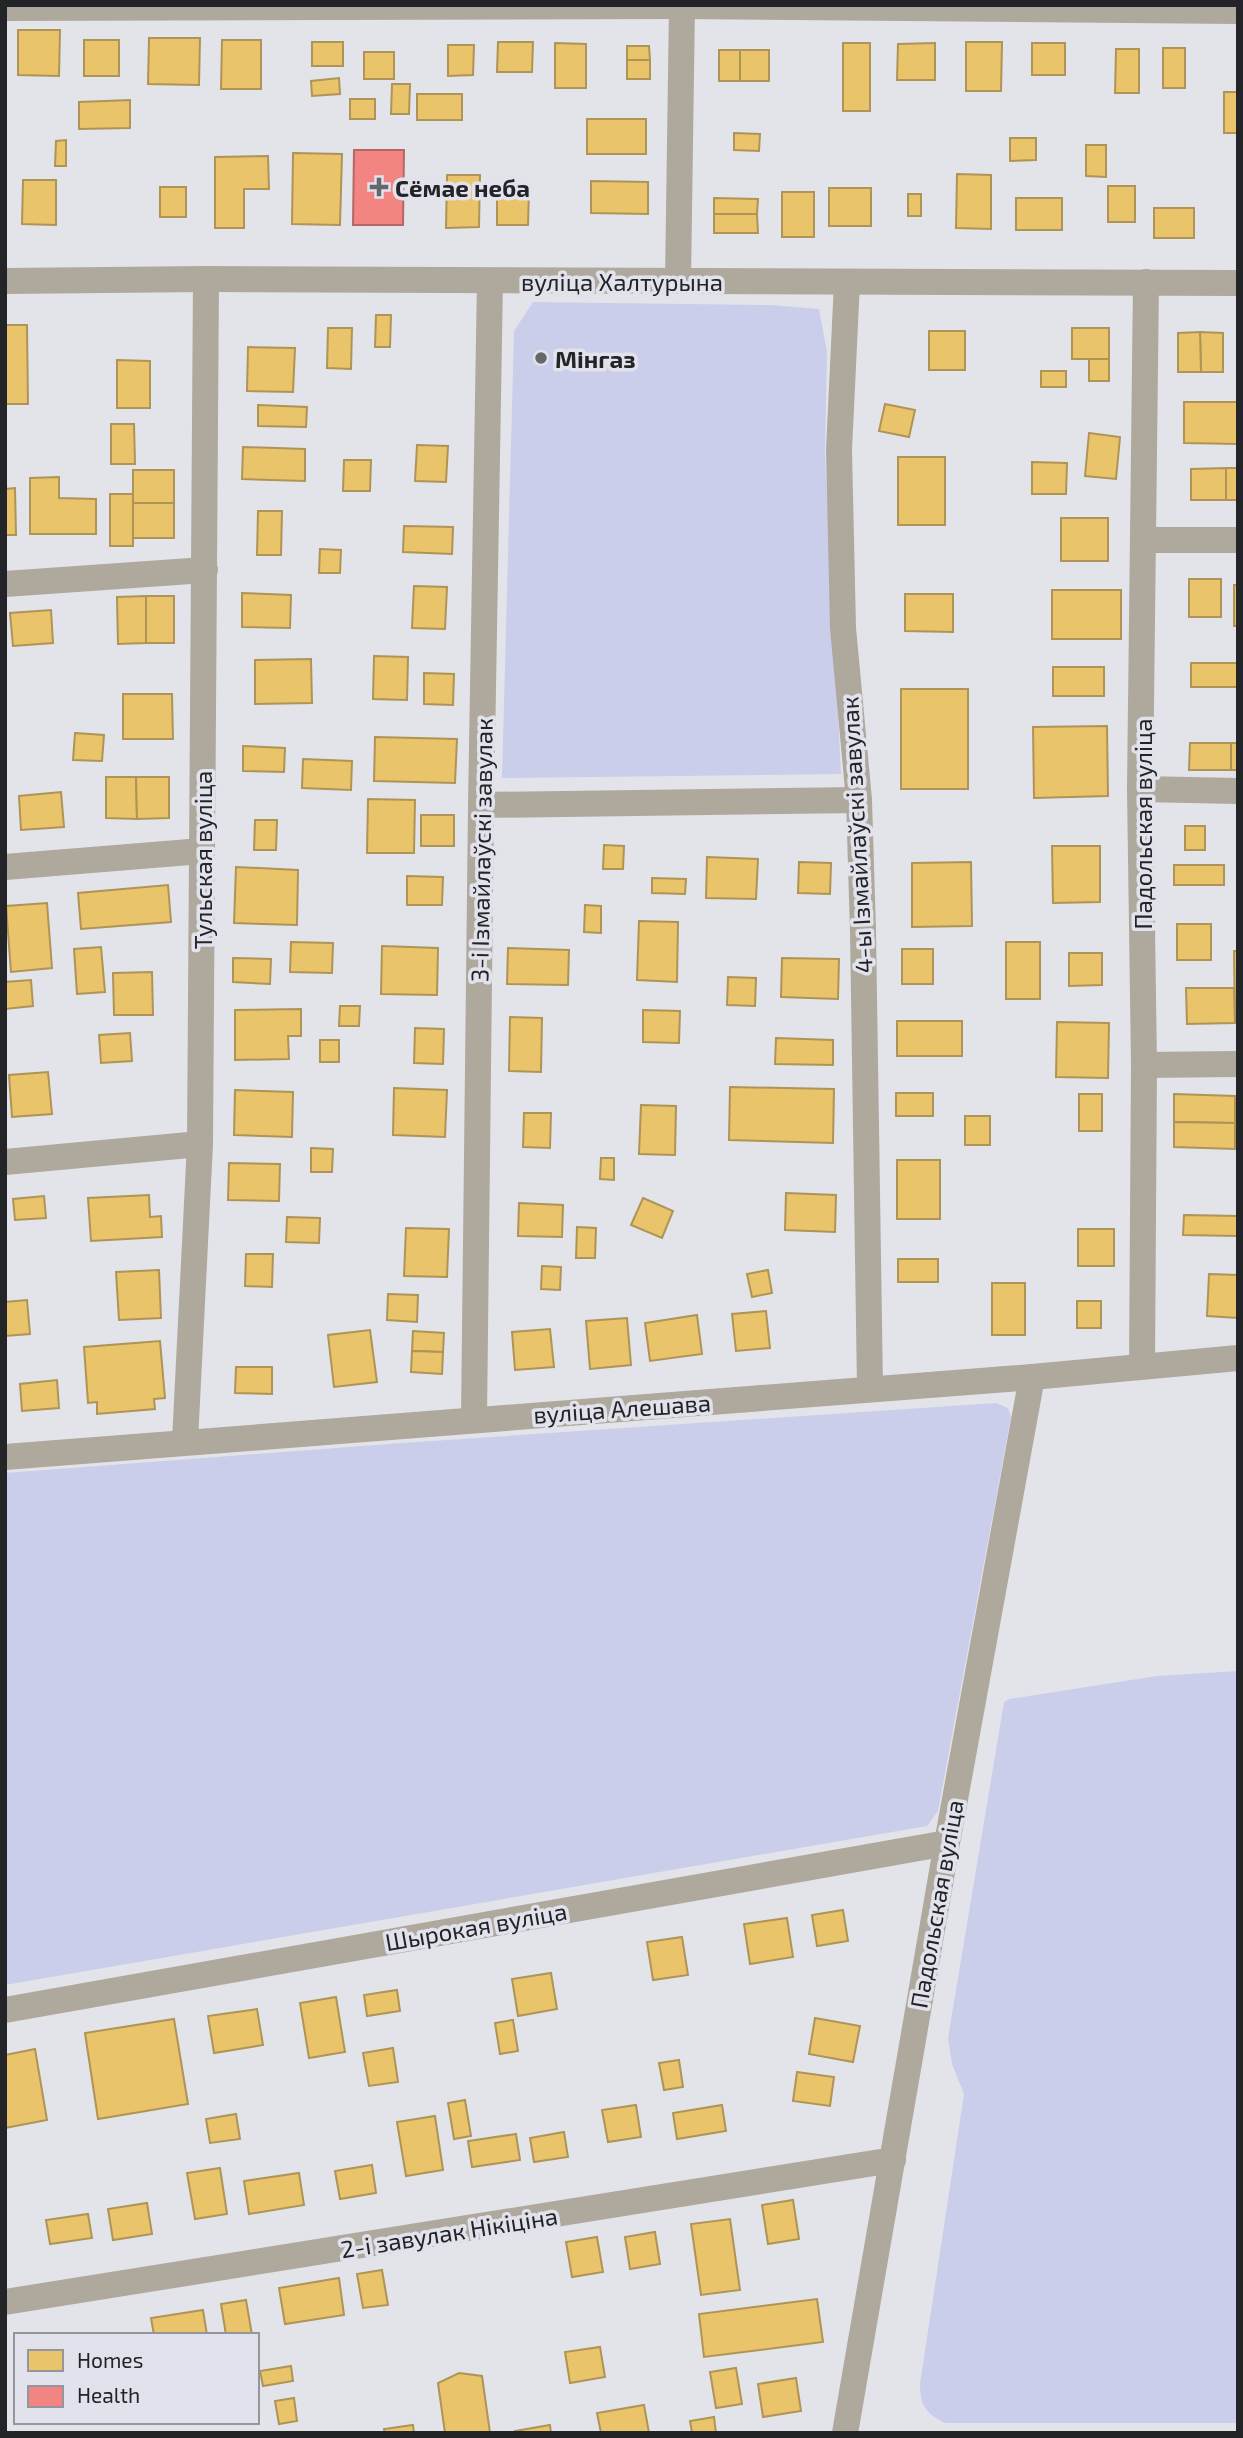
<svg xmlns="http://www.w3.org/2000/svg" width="1243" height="2438" viewBox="0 0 1243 2438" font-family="'Exo 2',sans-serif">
<rect width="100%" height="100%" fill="#e3e4e9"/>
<!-- green -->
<g fill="#cbceea">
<polygon points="533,302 770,305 819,309 827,352 825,454 841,774 502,778 514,331"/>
<polygon points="996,1403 1008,1408 1011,1417 938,1811 927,1826 5,1985 5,1473 402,1443"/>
<path d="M1238,1671V2423H945C926,2414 920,2405 920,2384L964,2094L952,2064L948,2038L1004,1702L1009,1699L1157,1676Z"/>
</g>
<!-- homes -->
<g fill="#e9c46a" stroke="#ae9456" stroke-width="2">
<polygon points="18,30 60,30 59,76 18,75"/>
<polygon points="149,38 200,38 199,85 148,84"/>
<rect x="84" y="40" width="35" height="36"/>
<polygon points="222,40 261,40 261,89 221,89"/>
<rect x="312" y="42" width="31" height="24"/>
<polygon points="498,42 533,42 532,72 497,72"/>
<polygon points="966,42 1002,42 1001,91 966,91"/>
<polygon points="555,43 586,44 586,88 555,88"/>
<rect x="843" y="43" width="27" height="68"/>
<polygon points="935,43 935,80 897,80 898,44"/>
<rect x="1032" y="43" width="33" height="32"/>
<polygon points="448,45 474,45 473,75 448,76"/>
<polygon points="627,46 649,46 650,60 627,60"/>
<rect x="1163" y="48" width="22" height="40"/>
<polygon points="1116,49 1139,49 1139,93 1115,93"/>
<rect x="719" y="50" width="21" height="31"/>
<rect x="740" y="50" width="29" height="31"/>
<rect x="364" y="52" width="30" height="27"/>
<rect x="627" y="60" width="23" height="19"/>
<polygon points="339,78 340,94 312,96 311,81"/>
<polygon points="392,84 410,84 409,114 391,114"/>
<rect x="1224" y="92" width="14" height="41"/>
<rect x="417" y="94" width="45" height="26"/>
<rect x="350" y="99" width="25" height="20"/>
<polygon points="130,100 130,128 79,129 79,102"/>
<rect x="587" y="119" width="59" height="35"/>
<polygon points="734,133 760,134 759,151 734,150"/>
<polygon points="1010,138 1036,138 1036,160 1010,161"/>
<polygon points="66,140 66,166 55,166 56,141"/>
<polygon points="1086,145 1106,145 1106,177 1086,176"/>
<polygon points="293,153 342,154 340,225 292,224"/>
<polygon points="268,156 269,189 244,189 244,228 215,228 215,157"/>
<polygon points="957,174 991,175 991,229 956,228"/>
<polygon points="447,175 480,175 479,227 446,228"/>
<polygon points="23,180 56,180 56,225 22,224"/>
<polygon points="591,181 648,182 648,214 591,213"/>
<rect x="1108" y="186" width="27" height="36"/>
<rect x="160" y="187" width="26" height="30"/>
<rect x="829" y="188" width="42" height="38"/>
<polygon points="497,190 529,190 528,225 497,225"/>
<rect x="782" y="192" width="32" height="45"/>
<rect x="908" y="194" width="13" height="22"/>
<polygon points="714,198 758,199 757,214 714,214"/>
<rect x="1016" y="198" width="46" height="32"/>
<rect x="1154" y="208" width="40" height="30"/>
<polygon points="714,214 757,214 758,233 714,233"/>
<polygon points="376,315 391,315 390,347 375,347"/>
<polygon points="5,325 27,325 28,404 5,404"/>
<polygon points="328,328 352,328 351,369 327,368"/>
<rect x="1072" y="328" width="37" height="31"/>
<rect x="929" y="331" width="36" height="39"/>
<polygon points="1200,332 1223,333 1223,372 1201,372"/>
<polygon points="1200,332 1201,372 1178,372 1178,333"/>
<polygon points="248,347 295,348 293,392 247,391"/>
<rect x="1089" y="359" width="20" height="22"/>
<polygon points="117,360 150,361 150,408 117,408"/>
<rect x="1041" y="371" width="25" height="16"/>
<polygon points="1184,402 1238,402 1238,444 1184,443"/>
<polygon points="885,404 915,410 909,437 879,431"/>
<polygon points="258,405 307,407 306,427 258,426"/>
<polygon points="111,424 134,424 135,464 111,464"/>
<polygon points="1089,433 1120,437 1116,479 1085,476"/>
<polygon points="417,445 448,446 446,482 415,481"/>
<polygon points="243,447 305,449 305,481 242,479"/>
<rect x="898" y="457" width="47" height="68"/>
<polygon points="344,460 371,460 370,491 343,491"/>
<polygon points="1032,462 1067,463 1066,494 1032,494"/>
<polygon points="1226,468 1226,500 1191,500 1191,469"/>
<rect x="1226" y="468" width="12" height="32"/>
<rect x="133" y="470" width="41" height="33"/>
<polygon points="59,477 59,498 96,499 96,534 30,534 30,478"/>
<polygon points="15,488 16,535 5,535 5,489"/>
<rect x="110" y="494" width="23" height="52"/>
<rect x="133" y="503" width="41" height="35"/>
<polygon points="258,511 282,511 281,555 257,555"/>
<rect x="1061" y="518" width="47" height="43"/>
<polygon points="404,526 453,527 452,554 403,552"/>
<polygon points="320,549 341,550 340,573 319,573"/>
<rect x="1189" y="579" width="32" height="38"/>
<rect x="1234" y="585" width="4" height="41"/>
<polygon points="414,586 447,587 445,629 412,628"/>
<rect x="1052" y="590" width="69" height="49"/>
<polygon points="242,593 291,595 290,628 242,627"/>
<polygon points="905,594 953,594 953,632 905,631"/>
<rect x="146" y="596" width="28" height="47"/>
<polygon points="146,596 146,643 118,644 117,597"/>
<polygon points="51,610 53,643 13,646 10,613"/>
<polygon points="374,656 408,657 407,700 373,699"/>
<polygon points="311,659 312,703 255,704 255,660"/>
<rect x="1191" y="663" width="47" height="24"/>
<rect x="1053" y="667" width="51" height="29"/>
<polygon points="424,673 454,674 453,705 424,704"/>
<rect x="901" y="689" width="67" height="100"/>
<polygon points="123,694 172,694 173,739 123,739"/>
<polygon points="1107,726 1108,796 1034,798 1033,727"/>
<polygon points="75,733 104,735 102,761 73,760"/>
<polygon points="375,737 457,739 455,783 374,781"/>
<polygon points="1190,743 1231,743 1231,770 1189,770"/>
<rect x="1231" y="743" width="7" height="27"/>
<polygon points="243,746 285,748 284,772 243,771"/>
<polygon points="303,759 352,761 351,790 302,788"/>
<polygon points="106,777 136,777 137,819 106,818"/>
<polygon points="136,777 169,777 169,818 137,819"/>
<polygon points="61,792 64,827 21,830 19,796"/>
<polygon points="368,799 415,800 414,853 367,853"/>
<rect x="421" y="815" width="33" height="31"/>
<polygon points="255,820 277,820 276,850 254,850"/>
<rect x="1185" y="826" width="20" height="24"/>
<polygon points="604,845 624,846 623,869 603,869"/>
<polygon points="1052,846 1100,846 1100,902 1053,903"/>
<polygon points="707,857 758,859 756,899 706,898"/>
<polygon points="799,862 831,863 830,894 798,893"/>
<polygon points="971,862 972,926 912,927 912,863"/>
<rect x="1174" y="865" width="50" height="20"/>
<polygon points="236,867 298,870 297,925 234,923"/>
<polygon points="407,876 443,877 442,905 407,905"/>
<polygon points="652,878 686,879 685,894 652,893"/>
<polygon points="168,885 171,922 81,929 78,893"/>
<polygon points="47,903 52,968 11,972 6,906"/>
<polygon points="585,905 601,906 601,933 584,932"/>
<polygon points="639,921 678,922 677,982 637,980"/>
<rect x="1177" y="924" width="34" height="36"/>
<polygon points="291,942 333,943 332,973 290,972"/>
<rect x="1006" y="942" width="34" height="57"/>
<polygon points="382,946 438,948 437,995 381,994"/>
<polygon points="101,947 105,992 77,994 74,949"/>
<polygon points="508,948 569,950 568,985 507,984"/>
<rect x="902" y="949" width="31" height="35"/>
<polygon points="1234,951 1238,951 1238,1023 1235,1023"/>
<polygon points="1069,953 1102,953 1102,985 1069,986"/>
<polygon points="233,958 271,959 270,984 233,982"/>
<polygon points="782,958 839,959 838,999 781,997"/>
<polygon points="152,972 153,1015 114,1015 113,973"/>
<polygon points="728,977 756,978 755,1006 727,1005"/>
<polygon points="31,980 33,1006 5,1009 5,982"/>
<polygon points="1186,988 1234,988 1235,1023 1187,1024"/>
<polygon points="340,1006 360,1006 359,1026 339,1026"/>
<polygon points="301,1009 301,1036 288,1036 289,1059 235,1060 235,1010"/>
<polygon points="643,1010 680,1011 679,1043 643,1042"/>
<polygon points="510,1017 542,1018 541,1072 509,1071"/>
<rect x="897" y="1021" width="65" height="35"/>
<polygon points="1057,1022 1109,1023 1108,1078 1056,1077"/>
<polygon points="415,1028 444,1029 443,1064 414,1063"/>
<polygon points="130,1033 132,1061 101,1063 99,1035"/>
<polygon points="776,1038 833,1040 833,1065 775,1064"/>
<rect x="320" y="1040" width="19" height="22"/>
<polygon points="48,1072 52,1114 12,1117 9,1075"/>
<polygon points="730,1087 834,1089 833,1143 729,1140"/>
<polygon points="394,1088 447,1090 445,1137 393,1135"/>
<polygon points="235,1090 293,1092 292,1137 234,1135"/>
<rect x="896" y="1093" width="37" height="23"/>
<rect x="1079" y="1094" width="23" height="37"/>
<polygon points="1174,1094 1235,1096 1235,1123 1174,1122"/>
<polygon points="641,1105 676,1106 675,1155 639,1154"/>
<polygon points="524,1113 551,1113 550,1148 523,1147"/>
<rect x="965" y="1116" width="25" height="29"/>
<polygon points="1174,1122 1235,1123 1235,1149 1174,1147"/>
<polygon points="311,1148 333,1149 332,1172 311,1172"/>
<polygon points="601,1158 614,1158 614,1180 600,1179"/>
<rect x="897" y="1160" width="43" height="59"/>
<polygon points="229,1163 280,1164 279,1201 228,1200"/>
<polygon points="786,1193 836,1195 835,1232 785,1230"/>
<polygon points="149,1195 150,1217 161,1216 162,1237 91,1241 88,1198"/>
<polygon points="44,1196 46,1218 15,1220 13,1199"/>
<polygon points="643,1198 673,1211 662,1238 631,1225"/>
<polygon points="519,1203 563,1205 562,1237 518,1236"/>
<polygon points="1184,1215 1238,1216 1238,1236 1183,1235"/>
<polygon points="287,1217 320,1218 319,1243 286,1242"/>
<polygon points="577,1227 596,1228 595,1258 576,1258"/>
<polygon points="406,1228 449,1229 447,1277 404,1276"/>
<rect x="1078" y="1229" width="36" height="37"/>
<polygon points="246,1254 273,1254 272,1287 245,1286"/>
<rect x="898" y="1259" width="40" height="23"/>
<polygon points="542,1266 561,1267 560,1290 541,1289"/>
<polygon points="159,1270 161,1318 119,1320 116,1272"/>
<polygon points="768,1270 772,1293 752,1297 747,1274"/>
<polygon points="1209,1274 1238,1275 1238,1318 1207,1316"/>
<rect x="992" y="1283" width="33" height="52"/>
<polygon points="388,1294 418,1295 417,1322 387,1320"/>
<polygon points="27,1300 30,1334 5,1336 5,1302"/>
<rect x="1077" y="1301" width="24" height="27"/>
<polygon points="766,1311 770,1348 736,1351 732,1314"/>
<polygon points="697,1315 702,1354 650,1361 645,1323"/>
<polygon points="627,1318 631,1365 590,1369 586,1321"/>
<polygon points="550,1329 554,1367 515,1370 512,1332"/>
<polygon points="370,1330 377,1382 334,1387 328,1335"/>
<polygon points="413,1331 444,1333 443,1352 412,1351"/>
<polygon points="160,1341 165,1398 154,1399 155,1409 97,1414 97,1402 88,1403 84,1347"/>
<polygon points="412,1351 443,1352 442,1374 411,1372"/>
<polygon points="236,1367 272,1367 272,1394 235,1393"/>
<polygon points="57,1380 59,1408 22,1411 20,1384"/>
<polygon points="843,1910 848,1941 817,1946 812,1915"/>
<polygon points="787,1918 793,1957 750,1964 744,1924"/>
<polygon points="682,1937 688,1975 653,1980 647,1942"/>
<polygon points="551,1973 557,2009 518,2016 512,1979"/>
<polygon points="397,1990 400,2011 367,2016 364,1995"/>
<polygon points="336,1997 345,2052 309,2058 300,2003"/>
<polygon points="257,2009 263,2045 214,2053 208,2016"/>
<polygon points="815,2018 860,2026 853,2062 809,2054"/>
<polygon points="174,2019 188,2104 98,2119 85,2033"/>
<polygon points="513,2020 518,2051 500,2054 495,2023"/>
<polygon points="393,2048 398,2082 369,2086 363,2053"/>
<polygon points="35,2049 47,2120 5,2128 5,2055"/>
<polygon points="679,2060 683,2087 664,2090 659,2063"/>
<polygon points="797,2072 834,2077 830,2106 793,2101"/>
<polygon points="465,2100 471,2136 454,2139 448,2103"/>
<polygon points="636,2105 641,2137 608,2142 602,2110"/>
<polygon points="722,2105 726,2131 677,2139 673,2113"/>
<polygon points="236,2114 240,2139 210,2143 206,2119"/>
<polygon points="435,2116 443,2170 406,2176 397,2122"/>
<polygon points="564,2132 568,2157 534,2162 530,2138"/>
<polygon points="516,2134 520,2160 472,2167 468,2141"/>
<polygon points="372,2165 376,2193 340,2199 335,2171"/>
<polygon points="220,2168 227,2214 195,2219 187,2173"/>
<polygon points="299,2173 304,2205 249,2214 244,2181"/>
<polygon points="793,2200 799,2239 768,2244 762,2205"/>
<polygon points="147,2203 152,2234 113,2240 108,2209"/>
<polygon points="88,2214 92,2238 50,2244 46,2220"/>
<polygon points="730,2219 740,2290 701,2295 691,2224"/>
<polygon points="655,2232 660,2264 630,2269 625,2237"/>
<polygon points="597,2237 603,2272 572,2277 566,2242"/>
<polygon points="382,2270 388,2305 363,2308 357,2274"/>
<polygon points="339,2278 344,2315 285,2324 279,2288"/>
<polygon points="817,2299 823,2342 704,2357 699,2314"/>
<polygon points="246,2300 252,2335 226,2335 221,2304"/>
<polygon points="203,2310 207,2335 154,2335 151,2318"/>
<polygon points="600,2347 605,2377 570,2383 565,2352"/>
<polygon points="291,2366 293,2381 263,2386 260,2371"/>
<polygon points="736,2368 742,2404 716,2408 710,2372"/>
<polygon points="459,2373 482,2376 490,2433 445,2433 438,2383"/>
<polygon points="796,2378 801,2411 763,2417 758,2384"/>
<polygon points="294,2398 297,2421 279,2424 275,2401"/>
<polygon points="644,2405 649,2433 601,2433 597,2413"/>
<polygon points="714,2417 716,2433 692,2433 690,2421"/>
<polygon points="413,2425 414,2433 385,2433 384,2429"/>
<polygon points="550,2425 551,2433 516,2433 515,2431"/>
</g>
<!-- health -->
<polygon fill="#f28482" stroke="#b46767" stroke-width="2" points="354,150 404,150 403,225 353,225"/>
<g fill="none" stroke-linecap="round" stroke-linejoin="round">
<!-- minor -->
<g stroke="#afa89d" stroke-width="26">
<polyline points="5,8 682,6 1238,11"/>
<polyline points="5,281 206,279 1238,283"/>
<polyline points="678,281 682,5"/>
<polyline points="847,282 839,450 843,628 859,800 863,931 870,1388"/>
<polyline points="1144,540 1238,540"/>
<polyline points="5,584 205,570"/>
<polyline points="1140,789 1238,791"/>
<polyline points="481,805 859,800"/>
<polyline points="5,867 202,851"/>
<polyline points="1144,1065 1238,1064"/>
<polyline points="5,1162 200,1144"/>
<polyline points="1142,1366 1144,1065 1140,789 1146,282"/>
<polyline points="474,1419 481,805 490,281"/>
<polyline points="185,1441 200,1144 206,279"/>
<polyline points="5,1457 1032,1377 1238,1358"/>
<polyline points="5,2010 947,1843"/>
<polyline points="5,2302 893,2160"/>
<polyline points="845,2433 947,1843 1032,1377"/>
</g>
</g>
<!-- markers -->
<g fill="#66676b" stroke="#e1e2eb" stroke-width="2.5">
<path d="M375.5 176.5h7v7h7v7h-7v7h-7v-7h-7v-7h7z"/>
<circle cx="541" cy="358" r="7"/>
</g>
<g text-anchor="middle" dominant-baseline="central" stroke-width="7" stroke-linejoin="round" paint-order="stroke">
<!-- poi labels -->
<g font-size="24" font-weight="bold" fill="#232427" stroke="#e1e2eb" text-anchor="start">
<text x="395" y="187">Сёмае неба</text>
<text x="555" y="358">Мінгаз</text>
</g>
<!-- street labels -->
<g font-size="24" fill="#232427" stroke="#e1e2eb">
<text x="622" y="281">вуліца Халтурына</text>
<text transform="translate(1142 824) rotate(-90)">Падольская вуліца</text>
<text transform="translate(856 835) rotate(-93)">4-ы Ізмайлаўскі завулак</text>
<text transform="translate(481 850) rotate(-89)">3-і Ізмайлаўскі завулак</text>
<text transform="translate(202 860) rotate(-90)">Тульская вуліца</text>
<text transform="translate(622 1408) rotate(-4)">вуліца Алешава</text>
<text transform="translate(936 1904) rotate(-80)">Падольская вуліца</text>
<text transform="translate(476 1926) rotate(-10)">Шырокая вуліца</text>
<text transform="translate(449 2232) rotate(-9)">2-і завулак Нікіціна</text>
</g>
</g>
<!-- border -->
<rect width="1243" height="2438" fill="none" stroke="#232427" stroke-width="14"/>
<!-- legend -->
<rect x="14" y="2333" width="245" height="91" fill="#e1e2eb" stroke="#95969d" stroke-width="2"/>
<rect x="28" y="2350" width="35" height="21" fill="#e9c46a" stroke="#95969d" stroke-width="2"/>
<text x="77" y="2368" font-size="21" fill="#232427">Homes</text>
<rect x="28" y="2386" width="35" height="21" fill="#f28482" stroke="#95969d" stroke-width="2"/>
<text x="77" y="2403" font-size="21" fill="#232427">Health</text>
</svg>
